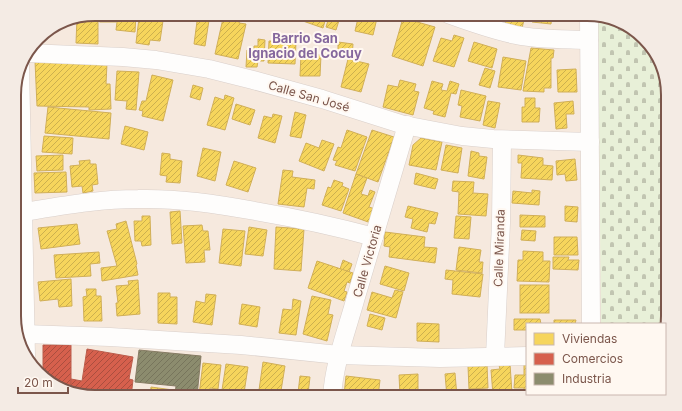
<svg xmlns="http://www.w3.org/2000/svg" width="682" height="411" viewBox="0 0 682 411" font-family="Inter,sans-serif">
<defs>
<pattern id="cemetery-stones" width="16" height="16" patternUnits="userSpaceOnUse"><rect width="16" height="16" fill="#e8f0d8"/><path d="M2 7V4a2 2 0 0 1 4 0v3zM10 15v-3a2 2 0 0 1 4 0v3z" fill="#c1c5b1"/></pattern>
<pattern id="homes-hatch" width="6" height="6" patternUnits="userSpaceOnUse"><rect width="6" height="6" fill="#f6d55c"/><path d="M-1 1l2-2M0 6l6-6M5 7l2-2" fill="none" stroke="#ccb04e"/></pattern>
<pattern id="shops-hatch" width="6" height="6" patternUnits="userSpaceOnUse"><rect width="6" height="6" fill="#d6604d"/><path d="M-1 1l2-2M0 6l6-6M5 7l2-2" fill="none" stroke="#aa4e3f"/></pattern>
<pattern id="industry-hatch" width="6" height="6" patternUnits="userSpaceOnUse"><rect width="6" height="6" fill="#8c8c6e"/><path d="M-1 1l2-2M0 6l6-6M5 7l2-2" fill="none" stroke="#77755c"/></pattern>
</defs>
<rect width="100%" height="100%" fill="#faf4ee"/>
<!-- residential -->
<polygon fill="#f6e9de" points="95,14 587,14 628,25 657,54 668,89 668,321 665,331 665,324 527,324 527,394 602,394 592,397 95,397 54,386 27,361 15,327 15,84 22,59 41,34 64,20"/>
<!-- cemetery -->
<polygon fill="url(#cemetery-stones)" points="598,17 628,25 657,54 668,89 668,321 665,331 665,324 601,324"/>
<!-- homes -->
<g fill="url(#homes-hatch)" stroke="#d1af57">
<rect x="100" y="14" width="16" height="8"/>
<polygon points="118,14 136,14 135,32 116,30"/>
<polygon points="147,14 164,14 160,41 150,40 149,45 136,43 139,18 146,19"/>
<polygon points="198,14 210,14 205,46 194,44"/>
<polygon points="224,14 231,14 241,16 239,23 246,24 238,59 215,54"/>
<polygon points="284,14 295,14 294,20 283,17"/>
<polygon points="302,14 327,14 323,28 300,20"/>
<polygon points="330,14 341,14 336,30 326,27"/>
<polygon points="359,14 378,14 373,35 355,31"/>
<polygon points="507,14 529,14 527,21 524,20 522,28 505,24"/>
<polygon points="533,14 552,14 551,24 532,22"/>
<polygon points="82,17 98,17 98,44 76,43 77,18"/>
<polygon points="403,18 435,27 423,66 392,56"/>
<polygon points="454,35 464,38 454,67 433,61 441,38 452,41"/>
<polygon points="277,36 287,37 287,41 296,42 295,64 268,63 269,41 277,41"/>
<polygon points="258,39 265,40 264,61 258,61 257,67 246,67 247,50 254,50 254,46 258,46"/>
<polygon points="338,42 353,44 352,57 341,56 342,52 338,51"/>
<polygon points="474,42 497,49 492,68 468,61"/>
<polygon points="531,48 554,50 553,58 551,58 551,88 544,88 544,92 523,91"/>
<polygon points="301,54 321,55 320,76 300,76"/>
<polygon points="503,57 526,61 521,90 498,87"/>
<polygon points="348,59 369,64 361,92 341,87"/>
<polygon points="35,61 107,63 106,84 110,84 111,109 89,110 89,107 37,106"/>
<polygon points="485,68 495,71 490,88 479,85"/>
<polygon points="576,69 577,92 558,92 557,70"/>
<polygon points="117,71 139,72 136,110 126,109 127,101 115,100"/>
<polygon points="152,75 173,80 163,121 142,116 143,111 139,110 142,101 146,101"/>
<polygon points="400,80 416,84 414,91 419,92 413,115 383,107 388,85 398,87"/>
<polygon points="432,81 443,84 441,90 447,91 450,81 459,84 456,94 451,93 445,117 433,114 434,111 424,108"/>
<polygon points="193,85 203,88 200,100 190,97"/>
<polygon points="461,90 486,96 480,121 460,117 462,106 458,105"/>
<polygon points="225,95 234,98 225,130 207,125 215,97 224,100"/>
<polygon points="525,98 535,98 535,108 540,108 539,122 522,122 522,107 525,107"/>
<polygon points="488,101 500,103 495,128 483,125"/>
<polygon points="573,101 574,114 566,114 567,128 556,129 554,103"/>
<polygon points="236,104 255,110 250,125 232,119"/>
<polygon points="48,107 111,113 109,139 45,133"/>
<polygon points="295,112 306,115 301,138 290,136"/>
<polygon points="273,114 282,116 275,143 258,138 264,116 272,118"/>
<polygon points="125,126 148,132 144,150 121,144"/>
<polygon points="347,130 367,137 355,171 335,165 337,161 333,160 338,147 341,148"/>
<polygon points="372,130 394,137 378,182 356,174"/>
<polygon points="44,136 73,138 72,154 42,152"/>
<polygon points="421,138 442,142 436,170 409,165 413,145"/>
<polygon points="322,140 334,144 324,171 299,161 306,143 319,148"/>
<polygon points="446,145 462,148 458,173 441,170"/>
<polygon points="203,148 221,152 215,181 197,176"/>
<polygon points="471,151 479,153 479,156 487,157 484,179 468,176"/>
<polygon points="162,153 170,154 170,159 182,161 180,183 166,182 167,176 160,175"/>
<polygon points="63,155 63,170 37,171 36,156"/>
<polygon points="518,155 543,158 543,165 553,166 552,180 521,178 522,163 518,163"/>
<polygon points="575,159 577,180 566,181 565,174 557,175 556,161"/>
<polygon points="90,160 90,164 96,164 98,184 92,185 93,191 83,193 82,186 72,187 70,166 80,165 79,161"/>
<polygon points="234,161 256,168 248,192 226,185"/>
<polygon points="283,170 293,171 292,177 315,180 314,189 307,188 304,207 278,204"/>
<polygon points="66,172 67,192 35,193 34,173"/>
<polygon points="416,173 438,179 435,189 414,184"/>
<polygon points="356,174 367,178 361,194 368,196 370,190 375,192 369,207 375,209 371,223 343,213"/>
<polygon points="334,180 343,183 342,186 349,189 341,211 322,205 328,187 331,188"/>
<polygon points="453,181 474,182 473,193 488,194 486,216 458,214 459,192 452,191"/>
<polygon points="532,190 540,191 539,205 512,203 513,191 532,193"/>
<polygon points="408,206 438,213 435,224 429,223 427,232 411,228 413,219 405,217"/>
<polygon points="565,206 578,207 577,222 565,221"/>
<polygon points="180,211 182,243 172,244 170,212"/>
<polygon points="520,215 545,216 545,227 520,227"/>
<polygon points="142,216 150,216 151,245 142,246 141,241 135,241 134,221 142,221"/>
<polygon points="456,216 471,217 469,239 454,238"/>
<polygon points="126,221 137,264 136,265 138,275 102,281 101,268 117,266 107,231 117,229 116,224"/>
<polygon points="77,224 80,244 41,249 38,228"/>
<polygon points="202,225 203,231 208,231 210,250 204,250 205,262 186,263 183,226"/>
<polygon points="249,227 267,230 263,256 245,254"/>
<polygon points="276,227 304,229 301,271 274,269"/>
<polygon points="223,229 245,231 241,266 219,263"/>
<polygon points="522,230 536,231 535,241 521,240"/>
<polygon points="385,232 425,237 424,247 437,248 435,263 389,257 390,247 384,246"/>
<polygon points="554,237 577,237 578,255 554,255"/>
<polygon points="459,247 481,250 479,262 483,262 482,273 456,270"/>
<polygon points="523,251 543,252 543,261 550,261 549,282 517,281 518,260 523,260"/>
<polygon points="99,252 100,263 90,264 91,276 56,278 54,255"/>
<polygon points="553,257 569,257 568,260 579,260 578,270 553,269"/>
<polygon points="343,260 352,264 349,272 340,269"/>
<polygon points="317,261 353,273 350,283 347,282 344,291 347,292 344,301 308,288"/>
<polygon points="385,266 409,273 404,291 380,284"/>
<polygon points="446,270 483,274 480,297 452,294 453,280 445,279"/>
<polygon points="71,279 72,306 59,307 58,299 40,301 38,282"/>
<polygon points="138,280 140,314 117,316 116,303 118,303 116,286 129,285 128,281"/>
<rect x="520" y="285" width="29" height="28"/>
<polygon points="86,289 96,289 96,296 101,296 102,321 84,321 83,297 87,296"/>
<polygon points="395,290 403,292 396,318 367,310 372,292 392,298"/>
<polygon points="158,293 170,293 170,297 177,297 177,324 158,323"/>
<polygon points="206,294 216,295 212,325 193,322 196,301 205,303"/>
<polygon points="312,296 331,300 328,314 333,315 327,341 303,334"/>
<polygon points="293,299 301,301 296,335 279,333 283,309 292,310"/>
<polygon points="242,304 260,307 257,327 239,324"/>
<polygon points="370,314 385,318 382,330 367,326"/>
<polygon points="514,319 540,319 541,324 527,324 527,330 514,330"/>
<polygon points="554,320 576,320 575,324 554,324"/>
<polygon points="417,323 439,324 439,342 417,341"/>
<polygon points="524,361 527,361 527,393 524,393 524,388 514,388 515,375 524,375"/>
<polygon points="263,362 285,366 280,397 258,397"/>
<polygon points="203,363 221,365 218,389 210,388 209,396 199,395"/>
<polygon points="226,364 248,367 244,393 222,390"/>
<polygon points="510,364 512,393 493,395 491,370 500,369 499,365"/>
<polygon points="487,365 488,388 469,389 468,366"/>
<polygon points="455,373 457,397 447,397 445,374"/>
<polygon points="418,374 418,394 400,395 399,375"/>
<polygon points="300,376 310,377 308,394 298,393"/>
<polygon points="346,376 380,380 378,397 359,397 344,395"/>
<polygon points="151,387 173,390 172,397 139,397 139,394 150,395"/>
</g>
<!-- shops -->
<g fill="url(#shops-hatch)" stroke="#bb5d4c">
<polygon points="43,345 71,345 71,391 54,386 43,376"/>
<polygon points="87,349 133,357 129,379 133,380 131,397 95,397 71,391 71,379 82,381"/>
</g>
<!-- industry -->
<polygon fill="url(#industry-hatch)" stroke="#877c64" points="139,350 201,356 197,396 175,394 176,386 135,382"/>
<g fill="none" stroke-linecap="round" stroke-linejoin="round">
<!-- minor casing -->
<g stroke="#d9cfca" stroke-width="19">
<g id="minor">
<path d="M448,14C470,22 493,30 516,35C539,40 565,39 589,40"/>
<polyline points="589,14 591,324"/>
<polyline points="27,53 123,57 156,60 209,69 253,80 322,99 404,125 462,136 493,139 590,142"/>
<polyline points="20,65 26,356"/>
<path d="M23,212C61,206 99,199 138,199C177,198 216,204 255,211C296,218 334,226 374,237"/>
<polyline points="25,334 110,337 241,345 339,355 440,358 527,356"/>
<polyline points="495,356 501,223 502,140"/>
<polyline points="591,394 591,397"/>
<path d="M332,397C334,363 347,330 356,297C373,240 390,182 407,125"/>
</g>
</g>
<!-- minor -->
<use href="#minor" stroke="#fefdfc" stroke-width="18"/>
</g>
<g text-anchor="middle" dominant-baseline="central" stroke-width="4" stroke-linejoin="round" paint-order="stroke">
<!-- street labels -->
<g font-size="12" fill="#7b564b" stroke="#fff8f1">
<text transform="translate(309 96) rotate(16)">Calle San José</text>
<text transform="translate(499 248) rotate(-88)">Calle Miranda</text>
<text transform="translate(367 261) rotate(-74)">Calle Victoria</text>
</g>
<!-- neighbourhood labels -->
<g font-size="13" font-weight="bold" fill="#85679d" stroke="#fff8f1">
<text x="305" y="38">Barrio San<tspan x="305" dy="15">Ignacio del Cocuy</tspan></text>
</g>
</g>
<!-- crop -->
<path d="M0 0H682V411H0ZM95 21H587A74 74 0 0 1 661 95V316A74 74 0 0 1 587 390H95A74 74 0 0 1 21 316V95A74 74 0 0 1 95 21Z" fill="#f4ebe4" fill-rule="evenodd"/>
<path fill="none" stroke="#7b564b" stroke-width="2" d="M95 21H587A74 74 0 0 1 661 95V316A74 74 0 0 1 587 390H95A74 74 0 0 1 21 316V95A74 74 0 0 1 95 21Z"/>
<!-- legend -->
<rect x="526" y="323" width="140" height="72" fill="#fff8f1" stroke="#cab7af"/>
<rect x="534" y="333" width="20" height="12" fill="#f6d55c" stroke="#cab7af"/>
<text x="562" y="343" font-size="12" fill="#7b564b">Viviendas</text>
<rect x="534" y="353" width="20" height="12" fill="#d6604d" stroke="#cab7af"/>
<text x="562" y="363" font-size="12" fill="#7b564b">Comercios</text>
<rect x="534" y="373" width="20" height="12" fill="#8c8c6e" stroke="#cab7af"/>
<text x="562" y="383" font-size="12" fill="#7b564b">Industria</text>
<!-- scale -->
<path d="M18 387v6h50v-6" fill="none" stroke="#7b564b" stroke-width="2"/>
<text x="24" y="387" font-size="12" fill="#7b564b" stroke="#fff8f1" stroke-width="3" paint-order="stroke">20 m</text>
</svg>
